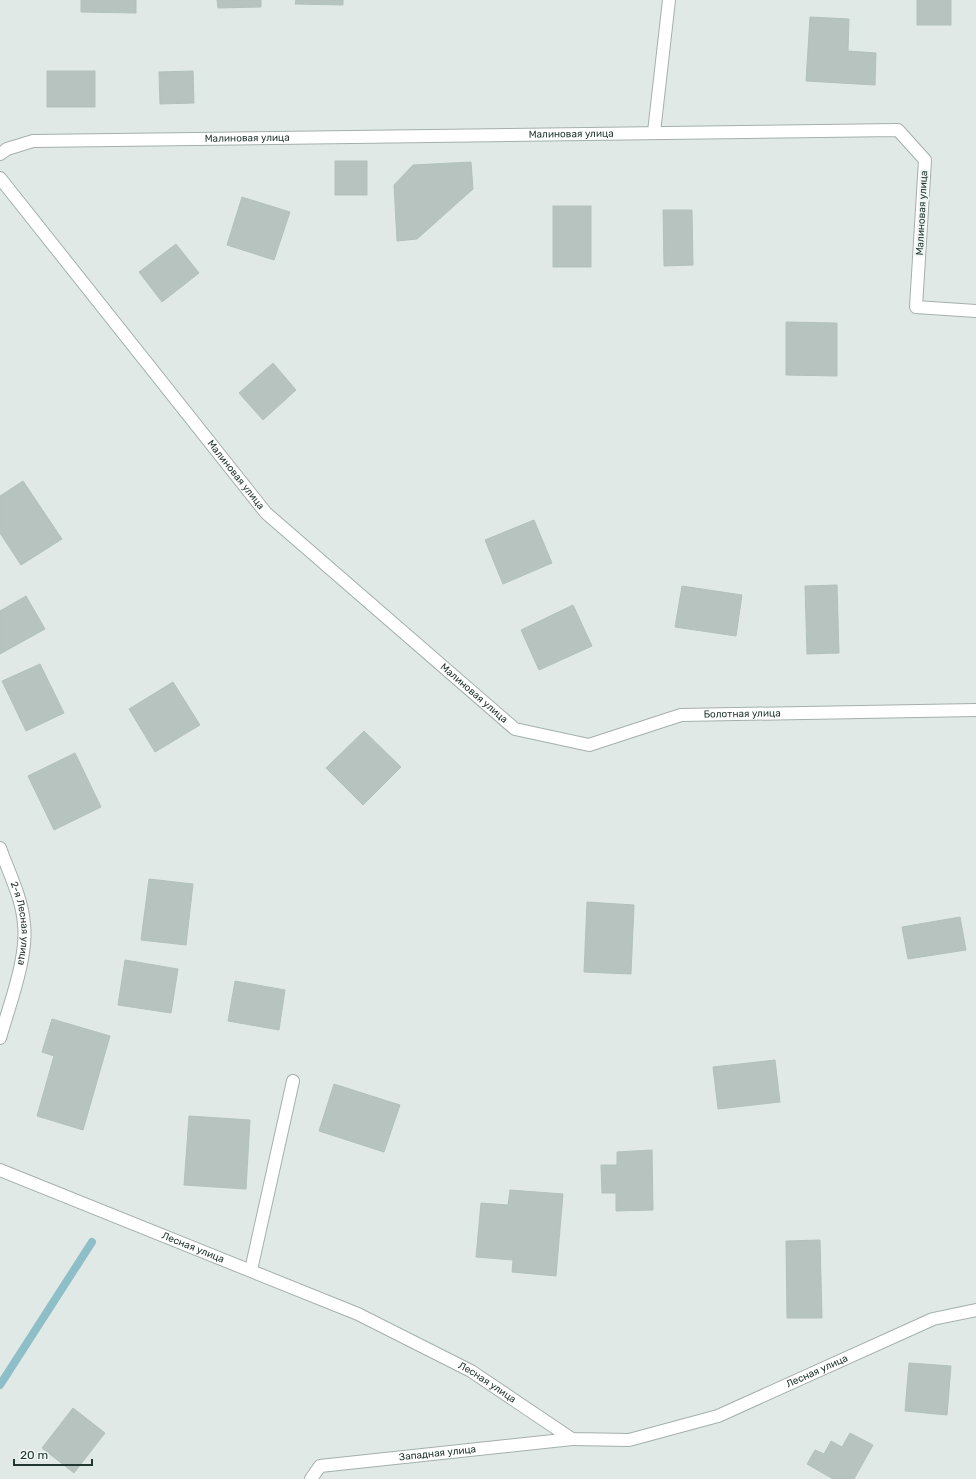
<svg xmlns="http://www.w3.org/2000/svg" width="976" height="1479" viewBox="0 0 976 1479" font-family="Rubik,sans-serif">
<rect width="100%" height="100%" fill="#e0e9e5"/>
<g fill="none" stroke-linecap="round" stroke-linejoin="round">
<!-- stream -->
<polyline stroke="#8ebec8" stroke-width="8" points="0,1385 92,1242"/>
</g>
<!-- building -->
<g fill="#b6c3be" stroke="#b3c1bc">
<polygon points="81,0 136,0 136,13 81,12"/>
<polygon points="217,0 261,0 261,7 218,8"/>
<polygon points="296,0 343,0 343,5 295,4"/>
<rect x="917" y="0" width="34" height="25"/>
<polygon points="810,17 849,19 848,51 876,53 875,85 806,81"/>
<rect x="47" y="71" width="48" height="36"/>
<polygon points="193,71 194,103 160,104 159,72"/>
<rect x="335" y="161" width="32" height="34"/>
<polygon points="471,162 473,189 417,239 397,241 394,185 413,165"/>
<polygon points="242,197 290,212 274,260 227,245"/>
<rect x="553" y="206" width="38" height="61"/>
<polygon points="663,210 692,210 693,265 664,266"/>
<polygon points="176,244 199,273 162,302 139,272"/>
<polygon points="786,322 837,323 837,376 786,375"/>
<polygon points="273,363 296,390 263,420 239,393"/>
<polygon points="23,481 62,539 21,565 0,533 0,496"/>
<polygon points="534,520 552,563 503,584 485,540"/>
<polygon points="837,585 839,653 807,654 805,586"/>
<polygon points="682,586 742,595 736,636 675,627"/>
<polygon points="26,596 45,629 0,654 0,611"/>
<polygon points="573,605 592,646 539,670 521,630"/>
<polygon points="40,664 64,713 26,731 2,681"/>
<polygon points="173,682 200,725 155,752 129,709"/>
<polygon points="364,731 401,767 363,805 326,768"/>
<polygon points="75,753 101,807 54,830 28,776"/>
<polygon points="149,879 193,884 186,945 141,940"/>
<polygon points="587,902 634,905 631,974 584,972"/>
<polygon points="960,917 966,950 908,959 902,927"/>
<polygon points="125,960 178,969 171,1013 118,1005"/>
<polygon points="235,981 285,990 279,1030 228,1021"/>
<polygon points="52,1019 110,1036 83,1130 37,1116 54,1056 42,1052"/>
<polygon points="775,1060 780,1102 718,1109 713,1067"/>
<polygon points="334,1084 400,1105 384,1152 319,1131"/>
<polygon points="189,1116 250,1120 246,1189 184,1185"/>
<polygon points="652,1150 653,1210 616,1211 616,1193 602,1193 601,1165 617,1165 617,1152"/>
<polygon points="510,1190 563,1194 556,1276 512,1272 513,1260 476,1257 481,1203 508,1205"/>
<polygon points="820,1240 822,1318 787,1318 786,1241"/>
<polygon points="909,1363 951,1366 947,1415 905,1411"/>
<polygon points="73,1408 105,1433 74,1473 42,1448"/>
<polygon points="850,1433 873,1445 854,1479 833,1479 807,1464 815,1450 824,1454 831,1441 842,1447"/>
</g>
<g fill="none" stroke-linecap="round" stroke-linejoin="round">
<!-- minor casing -->
<g stroke="#a4b0ac" stroke-width="14">
<g id="minor">
<polyline points="654,132 669,0"/>
<path id="s1" d="M0,154L7,149L33,141L898,130L925,160L916,307L976,311"/>
<path id="s2" d="M0,178L266,513L515,729L589,745L681,715L976,710"/>
<path id="s3" d="M0,848C9,873 22,898 24,924C28,957 9,1006 0,1038"/>
<path id="s4" d="M0,1170L358,1314L471,1371L572,1439L629,1440L718,1416L933,1319L976,1310"/>
<polyline points="251,1270 293,1081"/>
<path id="s5" d="M311,1479L320,1466L572,1439"/>
</g>
</g>
<!-- minor -->
<use href="#minor" stroke="#fff" stroke-width="12"/>
</g>
<g text-anchor="middle" dominant-baseline="central" stroke-width="4" stroke-linejoin="round" paint-order="stroke">
<!-- street labels -->
<g font-size="10" fill="#233732" stroke="#f0f6f3">
<text stroke="none"><textPath href="#s1" startOffset="574">Малиновая улица</textPath></text>
<text stroke="none"><textPath href="#s1" startOffset="250">Малиновая улица</textPath></text>
<text transform="translate(922 213) rotate(-87)">Малиновая улица</text>
<text stroke="none"><textPath href="#s2" startOffset="379">Малиновая улица</textPath></text>
<text stroke="none"><textPath href="#s2" startOffset="703">Малиновая улица</textPath></text>
<text stroke="none"><textPath href="#s2" startOffset="991">Болотная улица</textPath></text>
<text stroke="none"><textPath href="#s3" startOffset="79">2-я Лесная улица</textPath></text>
<text stroke="none"><textPath href="#s4" startOffset="208">Лесная улица</textPath></text>
<text stroke="none"><textPath href="#s4" startOffset="892">Лесная улица</textPath></text>
<text stroke="none"><textPath href="#s4" startOffset="532">Лесная улица</textPath></text>
<text stroke="none"><textPath href="#s5" startOffset="134">Западная улица</textPath></text>
</g>
</g>
<!-- scale -->
<path d="M14 1459v6h78v-6" fill="none" stroke="#233732" stroke-width="2"/>
<text x="20" y="1459" font-size="12" fill="#233732" stroke="#f0f6f3" stroke-width="3" paint-order="stroke">20 m</text>
</svg>
